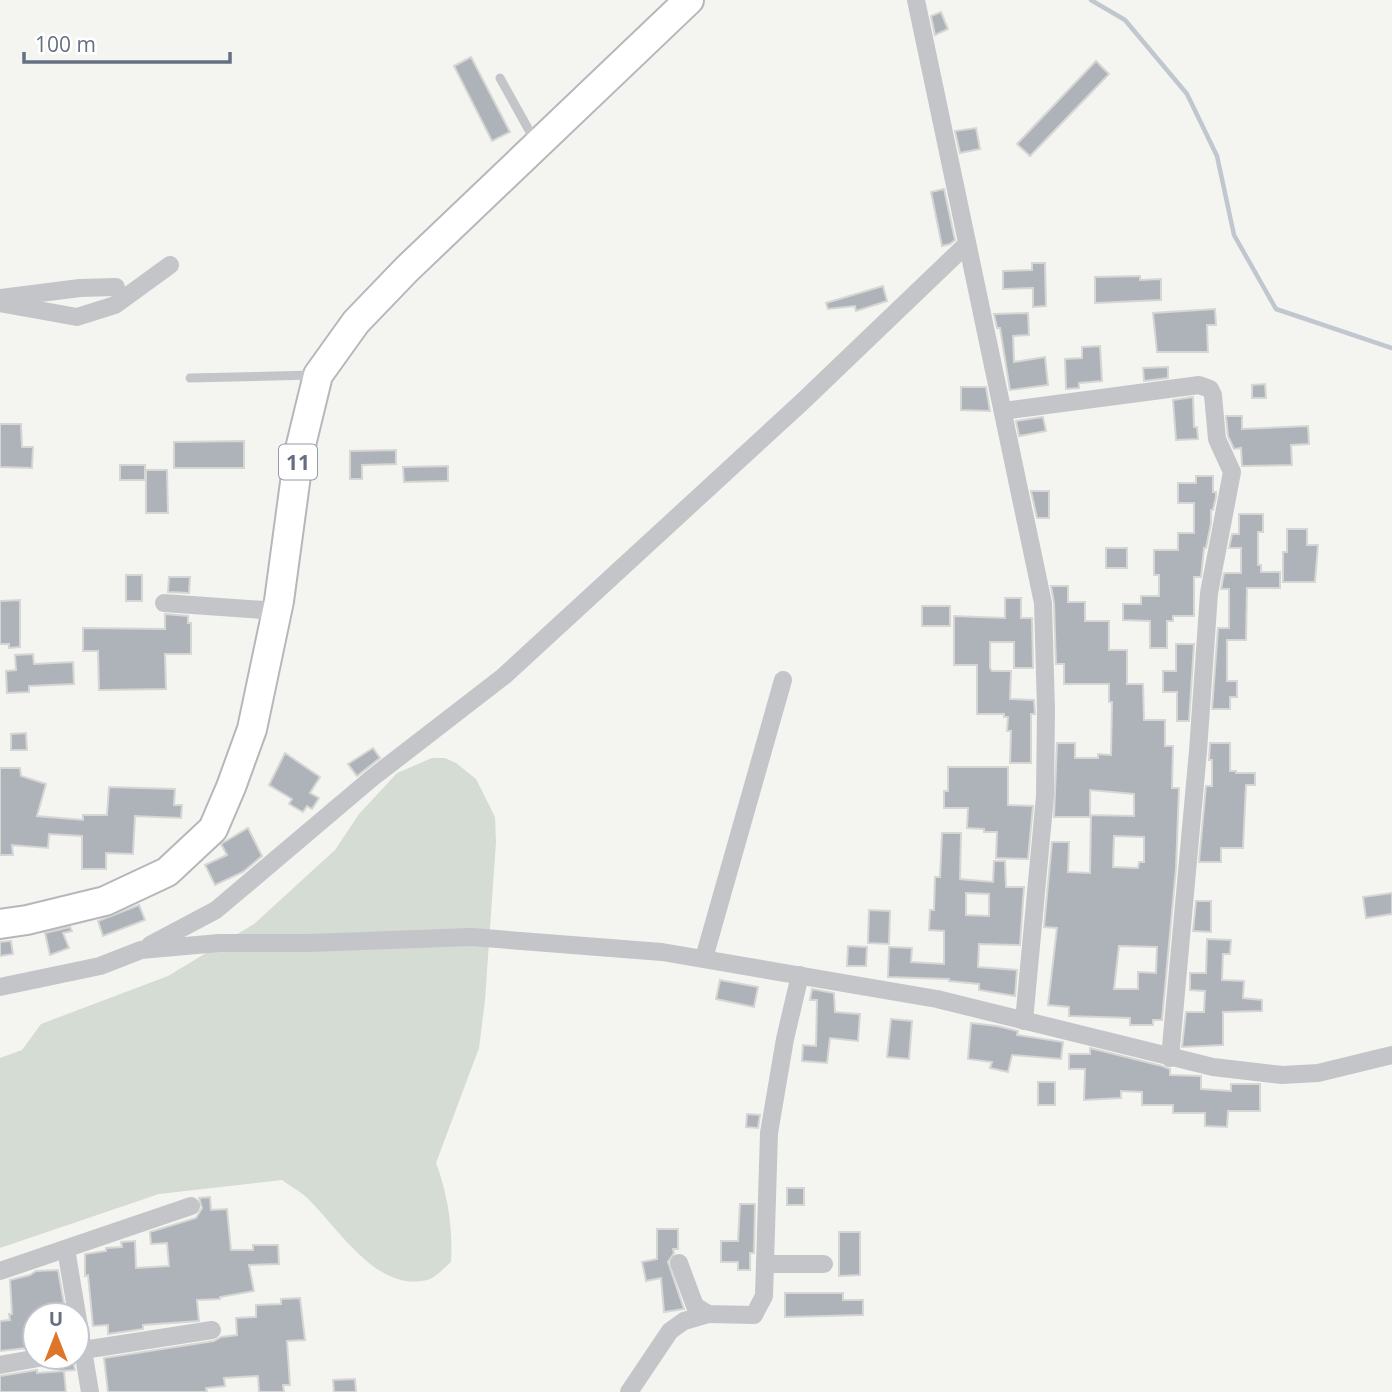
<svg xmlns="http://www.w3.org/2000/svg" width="1392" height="1392" viewBox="0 0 1392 1392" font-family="'Open Sans',sans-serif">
<rect width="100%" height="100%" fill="#f4f5f1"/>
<!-- green -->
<path fill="#d4dcd3" d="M432,758H445L456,763L476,779L495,817L496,842L485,1000L479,1048L436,1163C448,1195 453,1228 451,1262C445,1267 437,1276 430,1279C377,1296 337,1225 305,1196C298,1190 290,1186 282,1180L159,1194L0,1248V1058L22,1050L41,1024L168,976L254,924L335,850L359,814L397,773Z"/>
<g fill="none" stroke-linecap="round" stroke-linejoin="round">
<!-- stream -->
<polyline stroke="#c0c7ce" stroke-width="4.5" points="1091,0 1125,20 1187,94 1217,156 1234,235 1276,309 1392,348"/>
</g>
<!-- building -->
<g fill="#aeb2b9" stroke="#d6d6d4" stroke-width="2" fill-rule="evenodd">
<polygon points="941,12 948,29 935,35 931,16"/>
<polygon points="471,57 510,132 492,141 454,66"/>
<polygon points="1096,61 1109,74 1030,156 1017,144"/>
<polygon points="976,128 980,149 960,153 955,131"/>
<polygon points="944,189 955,240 950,244 942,246 931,192"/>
<polygon points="1032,263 1045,263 1046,306 1033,307 1033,288 1003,289 1003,271 1032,270"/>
<polygon points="1140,276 1140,280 1161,279 1161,300 1095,303 1095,277"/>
<polygon points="883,286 887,301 856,311 855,306 828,309 826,303"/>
<polygon points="1215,309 1216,325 1207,325 1208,352 1157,352 1153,313"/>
<polygon points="1028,313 1029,335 1013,336 1014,362 1045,357 1048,385 1010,390 1000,328 997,328 994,314"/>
<polygon points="1100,346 1102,381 1079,383 1079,388 1066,389 1065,359 1082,358 1082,347"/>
<polygon points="1168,367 1168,378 1144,381 1143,368"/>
<polygon points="1265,384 1266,398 1252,398 1252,385"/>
<polygon points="961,387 986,387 990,411 961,410"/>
<polygon points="1193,397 1194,427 1197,427 1198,439 1176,440 1173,400"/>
<polygon points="1226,416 1242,416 1242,429 1308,426 1309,444 1291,445 1292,465 1242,466 1241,448 1234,449 1228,436"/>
<polygon points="1043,417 1046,431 1019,436 1016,421"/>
<polygon points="0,424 21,424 22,447 33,447 32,468 0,467"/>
<polygon points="244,441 244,468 174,468 174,442"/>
<polygon points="396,450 396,464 362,465 362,479 350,479 350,451"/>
<rect x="120" y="465" width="25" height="15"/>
<polygon points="448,466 448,481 404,482 403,467"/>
<polygon points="146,470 167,470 168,513 146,513"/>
<polygon points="1196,476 1213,476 1213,492 1216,492 1216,497 1213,510 1211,510 1211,523 1206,548 1204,548 1201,577 1194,577 1194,616 1173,616 1173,621 1167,621 1167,648 1150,648 1150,621 1123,620 1123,604 1141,604 1141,596 1159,596 1159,575 1154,575 1154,550 1178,550 1178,533 1194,533 1194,503 1178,503 1178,483 1196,483"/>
<polygon points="1031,491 1049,491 1049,518 1037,518"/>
<polygon points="1239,514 1263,514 1263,532 1258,532 1258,565 1261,565 1261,572 1280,572 1280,588 1247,588 1246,640 1227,640 1227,681 1237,681 1237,697 1230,697 1230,709 1212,709 1218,628 1229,628 1229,589 1221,589 1224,573 1241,573 1241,548 1229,548 1232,534 1239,534"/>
<polygon points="1287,529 1307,529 1307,545 1318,545 1315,582 1283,582 1283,552 1287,552"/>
<rect x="1106" y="548" width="21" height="20"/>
<rect x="126" y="575" width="16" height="26"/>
<polygon points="169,577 190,577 189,593 168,592"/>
<path d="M1051,586H1068V602H1085V621H1109V650H1127V684H1143L1144,720H1165V746H1173L1172,788H1179L1176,868L1162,1020H1153V1025H1130V1018L1069,1016V1007L1048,1005L1057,928L1044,927L1052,842H1069L1068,872L1090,873L1091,815L1134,816V794L1090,790V817H1054L1057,743H1075V758H1098V754L1111,755L1112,702H1109V684H1064V664H1056L1054,603ZM1114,836L1144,837V862H1139L1138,868L1113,867ZM1119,946L1157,947L1156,973L1138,972V989H1114Z"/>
<polygon points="1005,598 1021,598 1021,618 1032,618 1033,668 1014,668 1014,642 990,642 990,668 992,671 1011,671 1010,699 1034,700 1035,714 1031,714 1031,763 1010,763 1011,731 1007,731 1008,717 1004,717 1004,714 977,714 977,665 954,665 954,616 1005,618"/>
<polygon points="20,600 20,647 9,648 9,644 0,644 0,601"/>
<rect x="922" y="606" width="28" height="20"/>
<polygon points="165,614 188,616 188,623 191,623 191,654 165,654 166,689 99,690 98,651 83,651 83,628 165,629"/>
<polygon points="1176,644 1194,644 1189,721 1177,721 1177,692 1163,692 1163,671 1176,671"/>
<polygon points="33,654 34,664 73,662 74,684 29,686 29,692 7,693 6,671 16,670 15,655"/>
<polygon points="26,733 27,750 11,750 11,734"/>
<polygon points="1210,743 1230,743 1230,771 1236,771 1236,773 1255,773 1255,785 1246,785 1243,848 1221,848 1221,862 1199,862 1206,786 1212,786 1212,760 1209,760"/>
<polygon points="373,748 380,758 357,776 348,764"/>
<polygon points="285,753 320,777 310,793 319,798 312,809 307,806 303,812 289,804 292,799 269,785"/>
<polygon points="948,767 1008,767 1008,805 1033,806 1028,859 996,858 997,832 984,832 984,829 967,828 968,808 944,808 944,791 948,791"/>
<polygon points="0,768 20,768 21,776 46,784 37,816 83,820 83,815 107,815 109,787 175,789 174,805 182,805 181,818 135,816 133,854 106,853 106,869 82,869 82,836 49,834 48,848 12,845 13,855 0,855"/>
<polygon points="248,828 262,856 243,872 215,885 205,865 227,855 221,844"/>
<path d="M942,833H961L960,879L993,882L994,861H1005L1006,887H1024L1020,945L979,944L978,967L1017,970L1015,996L979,990V984L949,981V979L888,977L889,947L912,948L911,962L944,964V931L929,930L930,910H934L935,877H940ZM966,893L989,894V916L966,915Z"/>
<polygon points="1392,893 1392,914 1366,918 1363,897"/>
<polygon points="1196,901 1211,901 1211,932 1193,931"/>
<polygon points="139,905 145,920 103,936 98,921"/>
<polygon points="869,910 890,911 889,944 868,943"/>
<polygon points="70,927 72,931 63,933 69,948 50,955 45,933"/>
<polygon points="1207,939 1231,940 1230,954 1223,954 1222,980 1244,981 1243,998 1262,1000 1262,1011 1223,1012 1223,1045 1182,1047 1186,1012 1204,1012 1205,991 1190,990 1190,973 1206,973"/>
<polygon points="11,941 13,954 0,956 0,942"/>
<polygon points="848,946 867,947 866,966 847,966"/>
<polygon points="720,980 758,987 754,1007 716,999"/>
<polygon points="812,989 834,993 835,1012 860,1014 858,1041 830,1038 827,1063 802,1061 803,1045 816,1046 817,1000 810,1000"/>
<polygon points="891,1019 912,1021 909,1059 887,1057"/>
<polygon points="971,1023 997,1026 1018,1031 1017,1035 1063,1042 1061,1059 1012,1055 1008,1072 990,1068 992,1062 968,1059"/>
<polygon points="1090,1048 1162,1066 1170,1069 1170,1075 1201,1076 1201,1089 1231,1091 1231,1084 1260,1084 1260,1111 1228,1111 1227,1127 1205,1126 1205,1113 1173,1113 1173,1105 1142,1105 1142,1092 1121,1091 1121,1098 1084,1100 1085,1069 1069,1069 1069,1054 1090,1054"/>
<rect x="1038" y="1082" width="17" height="23"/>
<polygon points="747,1114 760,1115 758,1128 746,1127"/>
<rect x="787" y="1188" width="17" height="17"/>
<polygon points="210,1197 211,1210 227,1209 231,1250 253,1250 253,1245 278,1245 279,1264 249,1265 254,1291 220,1297 220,1299 197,1300 199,1321 143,1325 143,1329 108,1334 108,1325 93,1326 88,1275 85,1276 85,1254 106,1251 106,1248 122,1247 121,1242 135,1241 136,1268 169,1266 167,1243 151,1244 150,1232 196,1218 202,1208 199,1198"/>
<polygon points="740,1204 755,1204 754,1253 750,1253 750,1270 738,1270 738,1262 721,1262 721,1241 738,1241"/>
<polygon points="657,1229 678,1229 678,1249 673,1249 674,1253 668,1262 684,1309 664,1312 661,1278 646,1281 642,1262 657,1259"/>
<polygon points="839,1232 860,1232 860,1275 839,1276"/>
<polygon points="58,1270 66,1315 33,1315 35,1347 0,1351 0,1321 10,1320 9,1314 12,1314 10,1280 30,1275 36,1271"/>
<polygon points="785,1293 843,1293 843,1300 863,1300 863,1315 785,1317"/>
<polygon points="300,1298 305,1340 287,1341 290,1385 283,1385 284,1392 259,1392 258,1376 224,1378 225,1386 206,1388 207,1392 108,1392 104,1358 214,1341 221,1337 237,1335 236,1318 256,1317 256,1305 281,1304 281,1299"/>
<polygon points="58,1358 68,1358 73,1362 75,1370 59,1371"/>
<polygon points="37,1370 37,1373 64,1371 66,1392 0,1392 0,1376"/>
<polygon points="355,1379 356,1392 334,1392 333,1380"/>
</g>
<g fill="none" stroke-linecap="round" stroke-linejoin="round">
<!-- trunk casing -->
<g stroke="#b5b7bb" stroke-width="32">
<polyline id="trunk" points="0,924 27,920 105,901 167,872 213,829 231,787 252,729 279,601 299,453 318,375 356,322 407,269 689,0"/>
</g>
<!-- service -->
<g stroke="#c3c5c9" stroke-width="9">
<polyline points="500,78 535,141"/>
<polyline points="190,378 314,375"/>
</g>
<!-- minor -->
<g stroke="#c3c5c9" stroke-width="18">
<polyline points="916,0 1043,603 1046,710 1045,796 1024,1021"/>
<polyline points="0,298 80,288 116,287"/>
<polyline points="0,303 77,317 115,305 170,265"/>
<polyline points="1003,411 1199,385 1210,389 1213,395 1217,439 1232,472 1209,593 1198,751 1170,1058"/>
<polyline points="164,603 277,611"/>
<polyline points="150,945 216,910 372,778 504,676 801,403 967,244"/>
<polyline points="704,958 783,680"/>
<polyline points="0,987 100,966 141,950 219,943 309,943 471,937 662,952 937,999 1213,1067 1282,1075 1318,1073 1392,1055"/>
<polyline points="66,1249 90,1392"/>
<polyline points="679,1263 695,1306 708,1314 754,1315 764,1296 769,1133 785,1039 800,975"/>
<polyline points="765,1264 824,1264"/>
<polyline points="0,1271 191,1206"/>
<polyline points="77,1351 212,1330"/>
<polyline points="0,1365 44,1357"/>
<polyline points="629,1392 670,1331 684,1321 708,1314"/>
</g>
<!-- trunk -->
<use href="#trunk" stroke="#fff" stroke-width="28"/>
</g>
<g text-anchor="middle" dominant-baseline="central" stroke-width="7" stroke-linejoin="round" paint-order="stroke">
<!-- shield labels -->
<rect fill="#fff" stroke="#939aa8" stroke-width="2" x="279" y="444.5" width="38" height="35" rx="5"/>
<g font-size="21" font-weight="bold" fill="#656f82">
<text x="298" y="462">11</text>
</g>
</g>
<!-- north arrow -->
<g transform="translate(56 1336)"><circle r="33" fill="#ffffff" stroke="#c1c5cd" stroke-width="2"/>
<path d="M0-5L12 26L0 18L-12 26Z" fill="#dd7629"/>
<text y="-10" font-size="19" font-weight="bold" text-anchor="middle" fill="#656f82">U</text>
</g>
<!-- scale -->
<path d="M24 52v10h206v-10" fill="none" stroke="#656f82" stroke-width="3.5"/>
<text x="35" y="52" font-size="21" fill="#656f82" stroke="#ffffff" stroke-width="5" paint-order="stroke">100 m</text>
</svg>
